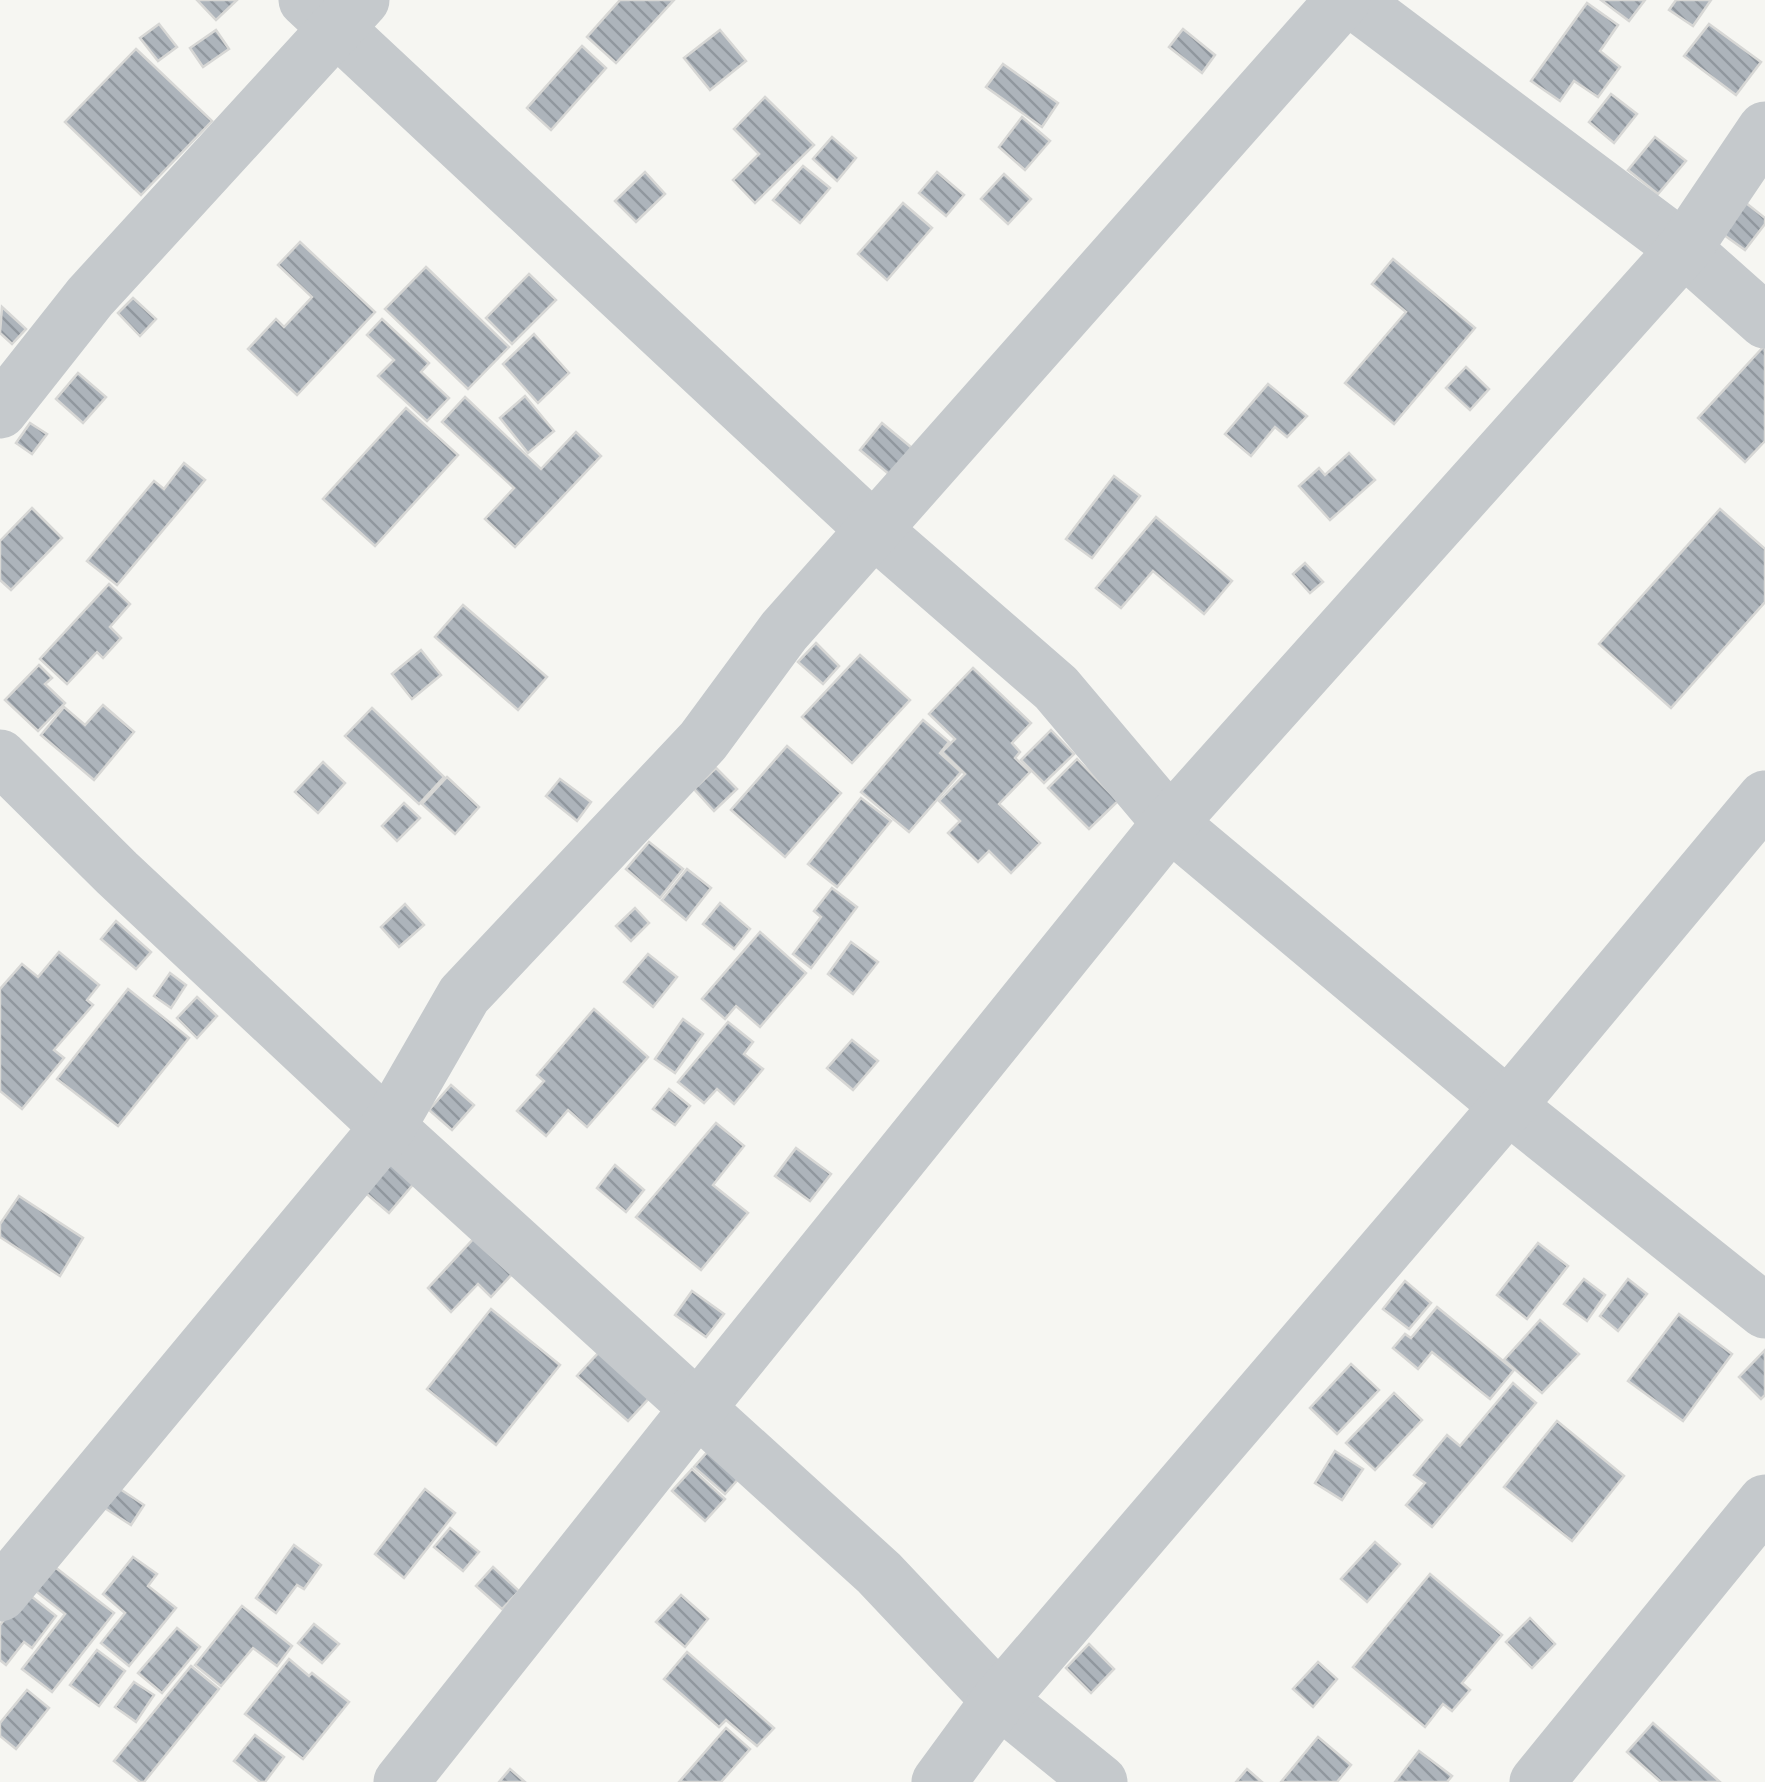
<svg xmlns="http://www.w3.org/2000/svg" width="1765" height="1782" viewBox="0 0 1765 1782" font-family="'Fira Sans',sans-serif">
<defs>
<pattern id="building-back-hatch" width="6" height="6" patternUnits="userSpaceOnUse" patternTransform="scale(2.5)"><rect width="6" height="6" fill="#adb4bb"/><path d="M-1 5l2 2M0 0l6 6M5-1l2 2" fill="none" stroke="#90979e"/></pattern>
</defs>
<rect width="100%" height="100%" fill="#f6f6f2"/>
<!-- building -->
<g fill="url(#building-back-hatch)" stroke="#d7d7d5" stroke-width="2.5">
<polygon points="197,0 237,0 216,20"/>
<polygon points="620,0 674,0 616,63 587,37"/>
<polygon points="1601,0 1645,0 1629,21"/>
<polygon points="1676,0 1711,0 1693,26 1669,10"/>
<polygon points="1587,3 1618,25 1600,51 1620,67 1598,97 1574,81 1560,101 1531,81"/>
<polygon points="159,24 177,47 158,61 140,38"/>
<polygon points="1709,24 1761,62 1736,95 1684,56"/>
<polygon points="1183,29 1215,55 1202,73 1169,47"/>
<polygon points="216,30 229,49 203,67 190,48"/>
<polygon points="720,30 746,61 710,90 684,58"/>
<polygon points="582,46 606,68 551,130 527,108"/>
<polygon points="136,49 212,121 141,195 65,122"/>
<polygon points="1003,64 1058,103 1042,127 986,87"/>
<polygon points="1611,94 1637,114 1614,143 1589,122"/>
<polygon points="765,97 814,145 755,203 733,180 759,154 734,129"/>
<polygon points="1022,117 1050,141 1025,170 999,147"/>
<polygon points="832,137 856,158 837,181 813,159"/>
<polygon points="1655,137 1686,161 1658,194 1628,170"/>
<polygon points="803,166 830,188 800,223 773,200"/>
<polygon points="645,172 665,194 636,222 615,201"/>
<polygon points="937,172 964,195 946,216 919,193"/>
<polygon points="1004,174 1031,199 1008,224 981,199"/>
<polygon points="1741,199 1765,218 1765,224 1745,250 1717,230"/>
<polygon points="903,203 932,228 887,280 858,254"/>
<polygon points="300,242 375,312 297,395 248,349 276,319 284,327 312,297 278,265"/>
<polygon points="1393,259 1475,328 1394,424 1345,383 1406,312 1372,284"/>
<polygon points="426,267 509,347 468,389 385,309"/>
<polygon points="529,274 556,300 512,344 486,318"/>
<polygon points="133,298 156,319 140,336 118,313"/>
<polygon points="2,307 26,329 12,344 0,333"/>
<polygon points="382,319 429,363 421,372 449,398 427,421 378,376 394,360 367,335"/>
<polygon points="534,334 569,373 538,403 503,364"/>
<polygon points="1765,345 1765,441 1745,462 1698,418"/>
<polygon points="1466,367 1489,389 1470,410 1446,388"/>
<polygon points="78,373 106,397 83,423 56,399"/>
<polygon points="1268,384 1307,416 1287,437 1275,427 1251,456 1225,434"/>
<polygon points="525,396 554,431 528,453 500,418"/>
<polygon points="465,397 541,469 576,432 601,456 515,547 485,519 514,488 442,422"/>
<polygon points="406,408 458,455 375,546 323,499"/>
<polygon points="30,423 47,434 32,454 16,443"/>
<polygon points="882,423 912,448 890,475 860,450"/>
<polygon points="1349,453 1375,480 1330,520 1299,486 1319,468 1325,475"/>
<polygon points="184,463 205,480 117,585 87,561 154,481 164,489"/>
<polygon points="1114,476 1140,496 1092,558 1066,539"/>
<polygon points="32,508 62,538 11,590 0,580 0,541"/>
<polygon points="1720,509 1765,549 1765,602 1671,708 1599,644"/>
<polygon points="1156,517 1232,581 1204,614 1153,571 1121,608 1096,588"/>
<polygon points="1305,563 1323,582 1310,593 1293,574"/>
<polygon points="109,584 130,604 110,627 121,638 103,658 97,652 67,684 40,659"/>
<polygon points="463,605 547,677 518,710 435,637"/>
<polygon points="816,643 839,666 823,684 798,662"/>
<polygon points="421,650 441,675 412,699 392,674"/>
<polygon points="860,655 910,700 852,763 802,717"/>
<polygon points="39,665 52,678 45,684 65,703 38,731 5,700"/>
<polygon points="973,668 1031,723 1012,743 1020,752 1015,758 1030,772 999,804 1040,843 1011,873 989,851 978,862 948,833 960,821 939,801 965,774 942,752 955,739 929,714"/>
<polygon points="103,705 134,732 94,780 41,735 64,707 85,725"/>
<polygon points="372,708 444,777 419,804 345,736"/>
<polygon points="923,720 949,742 940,753 961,772 909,832 861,792"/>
<polygon points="1051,730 1074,754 1044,783 1021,760"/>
<polygon points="787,746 841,793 785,857 731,810"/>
<polygon points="1077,759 1118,801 1089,829 1048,788"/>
<polygon points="323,762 345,783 318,813 295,792"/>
<polygon points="716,768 737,789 714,811 694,789"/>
<polygon points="447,777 479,807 455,834 422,804"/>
<polygon points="560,779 591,802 577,821 546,796"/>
<polygon points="861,798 891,821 837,887 808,864"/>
<polygon points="404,803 420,818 397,841 382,826"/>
<polygon points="649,842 683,869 660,898 626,869"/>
<polygon points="687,869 711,888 686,920 662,900"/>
<polygon points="832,888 857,907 811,968 793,954 821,917 814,911"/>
<polygon points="720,903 750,929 734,949 703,924"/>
<polygon points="405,904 424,925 399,947 381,927"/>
<polygon points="635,908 649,923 631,941 616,926"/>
<polygon points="116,921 151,952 136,969 101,939"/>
<polygon points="760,932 806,973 760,1027 736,1006 725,1019 702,999"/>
<polygon points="851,942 878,962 853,994 828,974"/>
<polygon points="59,952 99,985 87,1000 93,1005 54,1050 64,1058 22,1109 0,1091 0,989 22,964 38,977"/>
<polygon points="648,954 677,977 653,1007 624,982"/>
<polygon points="170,973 186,985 171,1008 154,996"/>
<polygon points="128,989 189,1038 118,1126 57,1079"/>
<polygon points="197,997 217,1016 197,1038 177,1018"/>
<polygon points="594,1009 648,1057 587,1127 568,1110 546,1136 517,1111 544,1081 537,1075"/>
<polygon points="683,1019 703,1034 675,1073 655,1059"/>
<polygon points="728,1022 753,1042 744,1054 763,1069 734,1104 717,1089 704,1103 678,1082"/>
<polygon points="852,1040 878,1061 853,1090 827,1068"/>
<polygon points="451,1085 474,1105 452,1130 429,1110"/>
<polygon points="669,1089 690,1106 675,1125 653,1109"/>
<polygon points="716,1123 744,1146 713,1185 748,1213 701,1270 636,1217"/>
<polygon points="796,1148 831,1174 810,1201 775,1176"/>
<polygon points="387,1158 416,1181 389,1213 361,1189"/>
<polygon points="615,1165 644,1190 626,1212 597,1188"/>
<polygon points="19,1196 83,1238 60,1276 0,1237 0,1224"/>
<polygon points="476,1236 514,1272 491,1297 478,1284 451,1312 428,1288"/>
<polygon points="1538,1243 1568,1266 1527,1319 1497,1295"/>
<polygon points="1584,1279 1605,1295 1587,1321 1564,1304"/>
<polygon points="1628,1279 1647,1294 1618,1331 1600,1316"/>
<polygon points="1405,1281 1431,1303 1409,1329 1383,1309"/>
<polygon points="692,1291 724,1314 706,1337 675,1315"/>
<polygon points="1437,1307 1514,1370 1490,1399 1432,1352 1418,1369 1393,1348 1405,1334 1411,1338"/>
<polygon points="491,1309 560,1365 496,1445 427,1389"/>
<polygon points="1679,1314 1732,1354 1683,1421 1628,1381"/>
<polygon points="1540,1320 1579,1354 1542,1393 1504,1360"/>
<polygon points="601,1350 653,1394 628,1421 577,1376"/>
<polygon points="1765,1350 1765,1395 1761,1399 1739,1377"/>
<polygon points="1351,1364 1379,1390 1337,1434 1310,1408"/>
<polygon points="1513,1383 1536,1403 1432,1527 1406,1505 1425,1483 1414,1475 1447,1435 1460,1446"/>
<polygon points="1394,1393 1422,1420 1375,1470 1346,1443"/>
<polygon points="1557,1421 1624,1476 1572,1541 1504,1487"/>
<polygon points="718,1440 749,1467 725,1494 694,1467"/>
<polygon points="1335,1451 1363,1469 1342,1500 1315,1483"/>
<polygon points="692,1469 725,1499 705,1521 672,1491"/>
<polygon points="117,1487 144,1505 131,1525 103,1507"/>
<polygon points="425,1489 455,1513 404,1578 375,1554"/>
<polygon points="450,1528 479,1552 463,1571 434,1547"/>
<polygon points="1375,1542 1400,1564 1367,1602 1341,1579"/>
<polygon points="294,1545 321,1565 304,1589 297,1585 276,1613 256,1598"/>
<polygon points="133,1557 157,1574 148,1586 176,1608 129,1666 101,1643 125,1613 103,1594"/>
<polygon points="51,1564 114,1613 52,1692 22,1669 65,1614 32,1588"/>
<polygon points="493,1567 519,1591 502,1609 476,1586"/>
<polygon points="1430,1574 1502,1635 1462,1683 1470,1690 1452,1711 1443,1704 1425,1727 1353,1667"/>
<polygon points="26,1592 56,1616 32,1648 24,1642 6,1665 0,1660 0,1625"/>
<polygon points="681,1595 708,1619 685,1647 656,1622"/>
<polygon points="242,1606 292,1646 277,1666 253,1648 221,1686 195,1665"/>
<polygon points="1530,1618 1555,1644 1532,1668 1506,1642"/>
<polygon points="314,1624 339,1644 322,1663 298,1643"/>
<polygon points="177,1628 200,1647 162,1693 138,1673"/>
<polygon points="1089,1644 1114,1669 1091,1693 1066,1668"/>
<polygon points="97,1650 125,1671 99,1706 70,1685"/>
<polygon points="687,1652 774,1728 757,1746 726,1720 719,1727 664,1679"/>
<polygon points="289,1659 309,1676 312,1673 349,1702 303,1759 245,1714"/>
<polygon points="1318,1662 1337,1679 1313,1707 1293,1689"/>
<polygon points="191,1666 219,1689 144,1782 140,1782 114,1761"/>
<polygon points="134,1682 154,1695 136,1722 115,1707"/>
<polygon points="27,1690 49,1708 16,1749 0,1736 0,1723"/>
<polygon points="1653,1723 1720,1782 1661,1782 1627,1752"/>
<polygon points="726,1728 750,1749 721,1782 679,1782"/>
<polygon points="255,1735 284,1757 265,1782 260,1782 234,1761"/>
<polygon points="1318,1737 1351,1765 1337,1782 1281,1782"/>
<polygon points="1419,1751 1452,1776 1447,1782 1395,1782"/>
<polygon points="510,1769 525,1782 499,1782"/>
<polygon points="1247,1769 1262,1782 1236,1782"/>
</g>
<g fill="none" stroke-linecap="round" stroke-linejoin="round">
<!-- minor -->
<g stroke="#c5c9cc" stroke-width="55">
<polyline points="306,0 874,530 1056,688 1170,823 1508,1106 1765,1311"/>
<polyline points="1352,0 1684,249 1765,321"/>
<polyline points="0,411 90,297 362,0"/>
<polyline points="0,757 117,873 388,1127 879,1573 999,1700 1100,1782"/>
<polyline points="0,1594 388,1127 464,995 703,741 784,631 1343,0"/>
<polyline points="401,1782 698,1408 1170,823 1684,249 1765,129"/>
<polyline points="939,1782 999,1700 1508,1106 1765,798"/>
<polyline points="1537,1782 1765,1502"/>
</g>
</g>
</svg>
